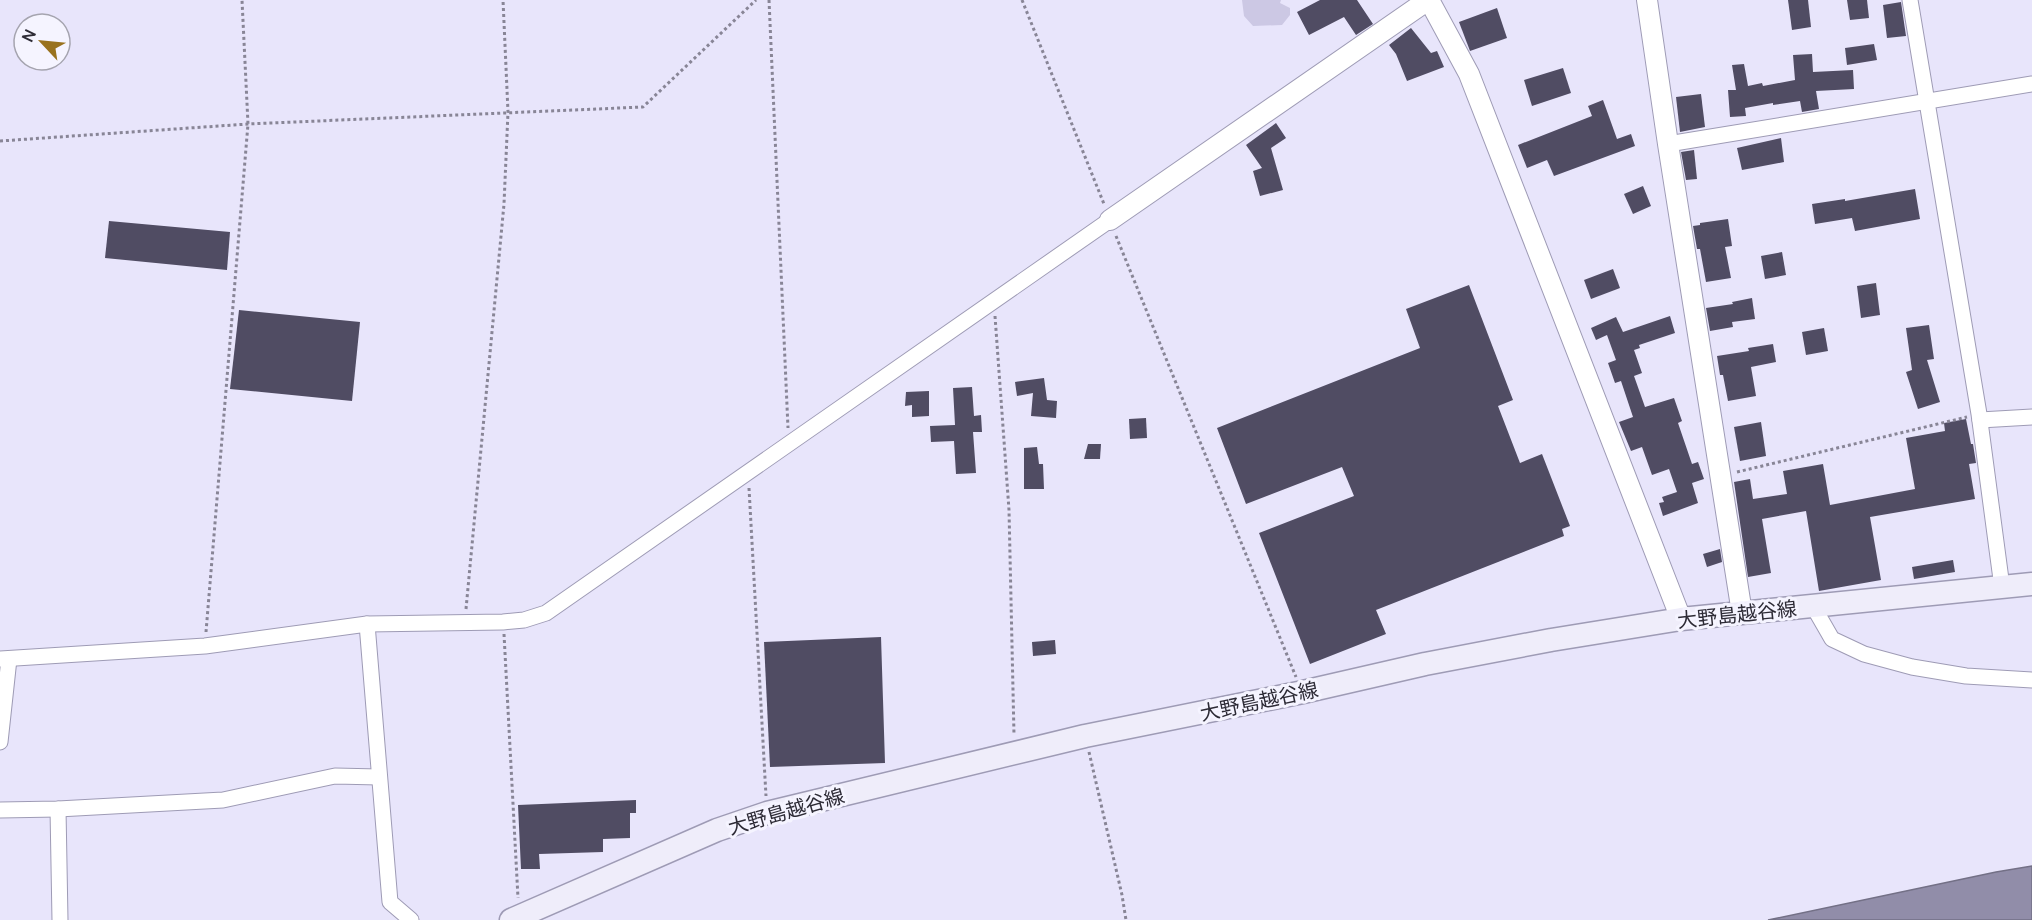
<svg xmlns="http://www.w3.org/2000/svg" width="2032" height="920" viewBox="0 0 2032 920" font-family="Manrope,'Noto Sans JP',sans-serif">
<rect width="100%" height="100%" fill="#e8e5fb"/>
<!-- green -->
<polygon fill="#ccc8e4" points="1242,0 1281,0 1280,3 1290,8 1290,15 1282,25 1253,26 1244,16"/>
<!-- water -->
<polygon fill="#918da9" stroke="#737086" stroke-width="1.5" points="2032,866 2032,920 1768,920 1996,872"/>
<!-- building -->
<g fill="#504c63">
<polygon points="1320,0 1357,0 1373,24 1356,35 1344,17 1309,35 1297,12"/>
<polygon points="1788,0 1808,0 1811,27 1792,30"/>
<polygon points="1847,0 1867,0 1869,18 1850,20"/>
<polygon points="1901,2 1906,36 1887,38 1883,5"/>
<polygon points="1497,8 1507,38 1470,51 1459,22"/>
<polygon points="1411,28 1431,53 1437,51 1444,67 1407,81 1396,54 1389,45"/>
<polygon points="1874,44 1877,60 1847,65 1845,48"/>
<polygon points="1812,54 1813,72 1853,70 1854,89 1816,91 1819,109 1802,112 1800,101 1773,105 1773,103 1745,108 1746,116 1730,117 1728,90 1736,90 1732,65 1744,64 1748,86 1762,83 1763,86 1795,80 1793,55"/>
<polygon points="1563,68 1571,93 1532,106 1524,80"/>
<polygon points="1701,94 1705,127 1680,132 1676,97"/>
<polygon points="1603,100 1617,139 1631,134 1635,146 1554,176 1547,160 1527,168 1518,145 1592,116 1588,106"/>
<polygon points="1276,123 1286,138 1271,148 1283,190 1260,196 1253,171 1262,168 1246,145"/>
<polygon points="1781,138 1784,162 1742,170 1737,148"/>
<polygon points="1694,150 1697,179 1686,180 1681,152"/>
<polygon points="1643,186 1651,206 1633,214 1624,194"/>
<polygon points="1915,189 1920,219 1855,231 1852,218 1815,224 1812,204 1845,199 1845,201"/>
<polygon points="1728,219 1732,246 1725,247 1731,278 1706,282 1700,249 1697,249 1693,226 1700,225 1700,223"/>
<polygon points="109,221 230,232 227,270 105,258"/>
<polygon points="1782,252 1786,275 1765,279 1761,256"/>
<polygon points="1613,269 1620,288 1591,299 1584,280"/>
<polygon points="1876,283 1880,315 1861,318 1857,286"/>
<polygon points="1469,285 1513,400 1498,406 1520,463 1542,454 1570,526 1562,529 1564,536 1376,610 1386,634 1310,664 1259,533 1354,496 1342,467 1246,504 1217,428 1420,348 1406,309"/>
<polygon points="1752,298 1755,319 1732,322 1733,327 1710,331 1706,308 1733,304 1732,302"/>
<polygon points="239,310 360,322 352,401 230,389"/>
<polygon points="1670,316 1675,333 1639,345 1640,348 1634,350 1642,373 1634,376 1645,407 1674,398 1682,421 1678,423 1692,464 1698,462 1704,479 1692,483 1698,503 1663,516 1659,503 1664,502 1662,497 1677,492 1669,469 1652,475 1642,447 1631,451 1619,422 1633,417 1621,381 1615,383 1608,363 1616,360 1607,335 1596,340 1591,328 1616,317 1623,332"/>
<polygon points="1929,325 1934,359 1927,360 1940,402 1918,409 1906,372 1912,370 1906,328"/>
<polygon points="1824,328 1828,351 1806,355 1802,332"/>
<polygon points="1773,344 1776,362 1751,367 1756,396 1728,401 1723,375 1720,375 1717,356 1749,351 1748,348"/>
<polygon points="1044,378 1047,400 1057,401 1056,418 1031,416 1033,393 1017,396 1015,382"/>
<polygon points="972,387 974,416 981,415 982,432 973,432 976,473 956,474 954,441 931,442 930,426 955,425 953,388"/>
<polygon points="929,391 929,416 912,417 912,405 905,406 906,392"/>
<polygon points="1146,418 1147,438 1130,439 1129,419"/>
<polygon points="1966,419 1971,444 1973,444 1976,463 1969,464 1975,499 1870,517 1881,580 1819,591 1806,511 1762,519 1771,573 1748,577 1734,482 1750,479 1753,499 1787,494 1783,471 1823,464 1830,505 1915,489 1906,438 1945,431 1944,423"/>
<polygon points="1761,422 1766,456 1740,461 1734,427"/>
<polygon points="1088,444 1101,444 1100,459 1084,459"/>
<polygon points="1037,447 1039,464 1043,464 1044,489 1024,489 1024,448"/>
<polygon points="1720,549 1722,562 1707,567 1703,554"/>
<polygon points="1953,560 1955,572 1914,579 1912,567"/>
<polygon points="881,637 885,763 770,767 764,642"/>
<polygon points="1055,640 1056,654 1033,656 1032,642"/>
<polygon points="636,800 636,813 630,813 630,838 603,839 603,852 539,854 540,869 521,869 518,805"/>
</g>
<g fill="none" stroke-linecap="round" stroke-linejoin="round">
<!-- minor casing -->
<g stroke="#9e9bb5" stroke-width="17">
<g id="minor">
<polyline points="1910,0 1979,414 2002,587"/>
<polyline points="1668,144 2032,84"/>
<polyline points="1980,420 2032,417"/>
<polyline points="1813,606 1832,639 1864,654 1912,667 1966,676 2032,680"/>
<polyline points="367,624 390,902 411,920"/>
<polyline points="0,659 205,646 367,624 503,622 524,620 546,613 1110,220"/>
<polyline points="0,742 9,659"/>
<polyline points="58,809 60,920"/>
<polyline points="0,810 58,809 223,800 335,776 379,777"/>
</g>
</g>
<!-- tertiary casing -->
<g stroke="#9e9bb5" stroke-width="22">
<g id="tertiary">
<polyline points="1429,0 1469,74 1681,619"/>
<polyline points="1647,0 1668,144 1742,613"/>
<polyline points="1110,220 1428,0"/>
</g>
</g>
<!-- secondary casing -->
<g stroke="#9e9bb5" stroke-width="25">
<polyline id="secondary" points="511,920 717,830 767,813 1085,736 1303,692 1425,664 1551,640 1681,619 2032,584"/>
</g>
<!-- path -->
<g stroke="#888596" stroke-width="3" stroke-dasharray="3 3" stroke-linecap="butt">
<polyline points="769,0 788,428"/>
<polyline points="1022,0 1104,204"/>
<polyline points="0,141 248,124 643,107 756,0"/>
<polyline points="1116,236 1296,677"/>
<polyline points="995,316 1009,510 1014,735"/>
<polyline points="1737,472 1967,417"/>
<polyline points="749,488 766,796"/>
<polyline points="466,609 504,204 508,112 503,0"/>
<polyline points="206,632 248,124 242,0"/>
<polyline points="504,634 518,898"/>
<polyline points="1089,752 1122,895 1126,920"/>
</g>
<!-- minor -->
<use href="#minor" stroke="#fff" stroke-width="15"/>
<!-- tertiary -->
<use href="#tertiary" stroke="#fff" stroke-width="20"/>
<!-- secondary -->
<use href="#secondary" stroke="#efedfa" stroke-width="22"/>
</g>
<g text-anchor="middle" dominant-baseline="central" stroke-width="6" stroke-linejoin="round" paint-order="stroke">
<!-- street labels -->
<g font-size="20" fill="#2d2b36" stroke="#f5f4ff">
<text transform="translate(1737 614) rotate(-6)">大野島越谷線</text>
<text transform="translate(1259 701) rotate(-12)">大野島越谷線</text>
<text transform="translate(786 811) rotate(-16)">大野島越谷線</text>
</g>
</g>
<!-- north arrow -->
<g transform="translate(42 42) rotate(296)"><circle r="28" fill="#f5f4ff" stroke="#a5a4af" stroke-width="1.5"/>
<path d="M0-4.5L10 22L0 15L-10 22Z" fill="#99721e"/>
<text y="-9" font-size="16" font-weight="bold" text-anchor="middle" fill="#2d2b36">N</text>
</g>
</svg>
